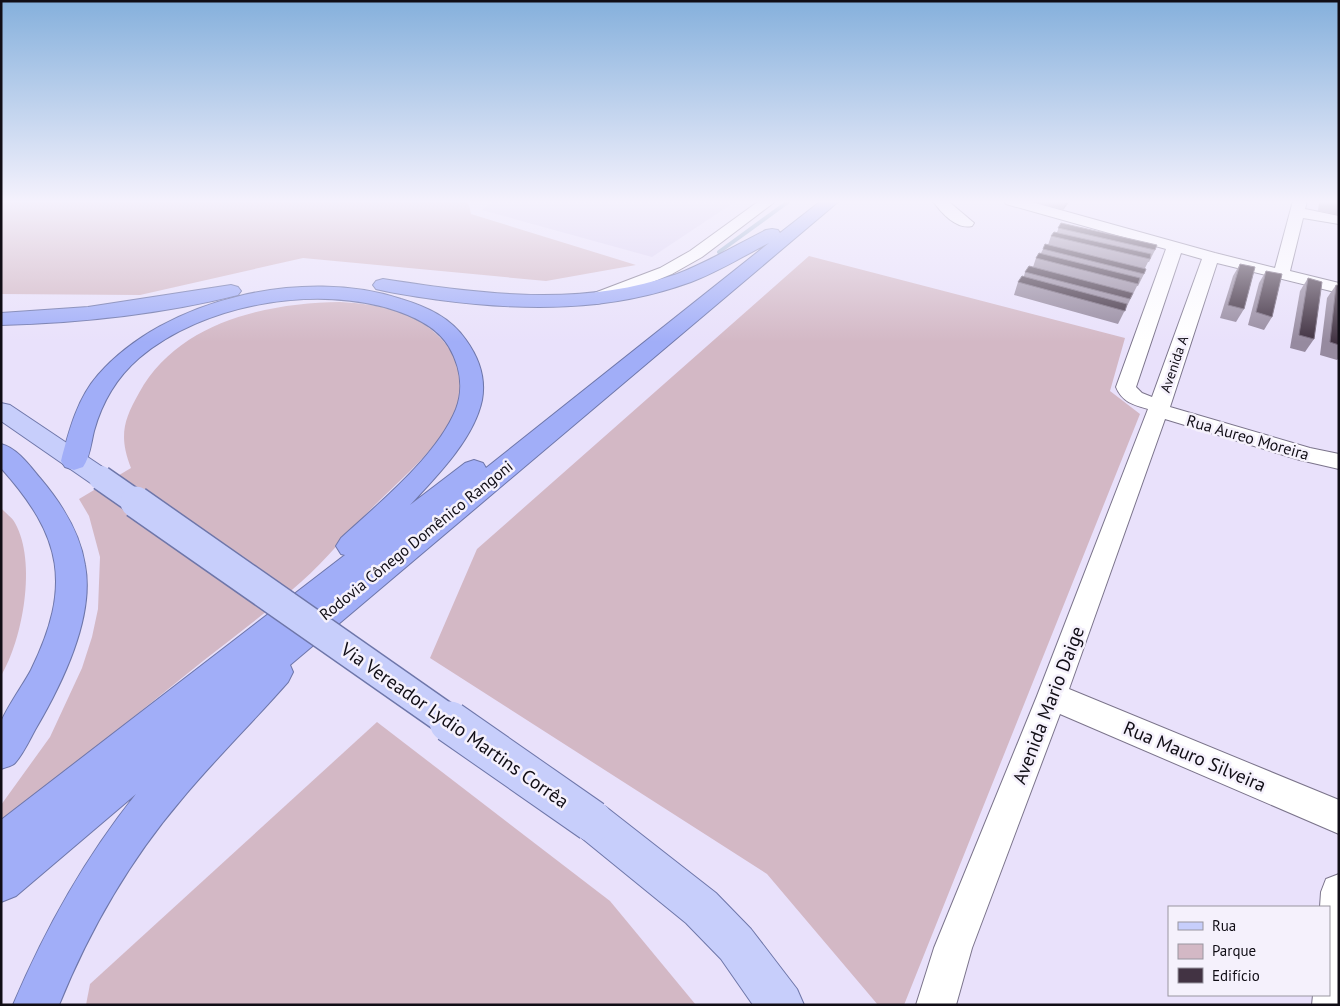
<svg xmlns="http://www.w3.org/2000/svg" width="1340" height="1006" viewBox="0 0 1340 1006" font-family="'PT Sans',sans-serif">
<rect width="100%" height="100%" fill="#e9e1fb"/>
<!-- built -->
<polygon fill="#dcd2f2" points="493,201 736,201 652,257 482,210"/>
<!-- green -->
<g fill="#d3b8c5">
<polygon points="1,201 468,201 471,214 636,265 546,281 303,258 140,295 1,294"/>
<polygon points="809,256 1125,338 1110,391 1140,414 904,1005 878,1005 767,874 430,658 477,549"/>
<path d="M340,302C359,303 378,305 396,311C437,324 474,362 457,408C442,445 402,478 374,506C349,531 327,559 301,582C270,610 236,635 203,661C136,715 69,769 1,823V805L50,737L82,668L92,637L98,609L100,557L89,516L79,499L131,468C119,437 123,421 139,393C178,322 266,303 340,302Z"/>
<path d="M1,508C5,513 12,517 15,523C37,562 23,639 1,676Z"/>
<polygon points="377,722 610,901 696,1005 86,1005 90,984"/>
</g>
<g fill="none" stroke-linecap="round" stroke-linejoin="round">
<!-- stream -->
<polyline stroke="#90aac9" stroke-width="4" points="719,252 789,201"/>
<!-- minor casing -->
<g stroke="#7b748b" stroke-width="2">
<g id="minor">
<polygon points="759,201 776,201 702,257 672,274 601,303 595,304 589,303 586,299 589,295 660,268 690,251"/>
<path d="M933,201H948L974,223L972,226C957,230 941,213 933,201Z"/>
<path d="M1004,201H1028L1215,253L1275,268L1293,201H1307L1305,209L1339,216V224L1303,218L1290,271L1339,283V293L1217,263L1170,407L1310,448L1339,454V469L1300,460L1165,419L1069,689L1339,800V834L1060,714L972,948L956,1005H916L934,948L1037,696L1148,409C1134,405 1122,402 1116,387L1166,249L1006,204ZM1181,253L1202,259L1152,397L1142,393L1136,387Z"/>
<polygon points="1339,874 1339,1005 1312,1005 1313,995 1329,995 1329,907 1320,907 1321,892 1326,879"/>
</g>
</g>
<!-- major casing -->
<g stroke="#6e76a9" stroke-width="2">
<g id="major">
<polygon points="1,403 10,405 110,472 114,478 110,484 101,487 92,484 1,421"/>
<polygon points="592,801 606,807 716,893 751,929 797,989 804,1005 753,1005 721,959 686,923 578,835 572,821 578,807"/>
</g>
</g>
<!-- highway casing -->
<g stroke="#6e76a9" stroke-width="2">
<g id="highway">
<path d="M821,201H839L290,665L293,672L288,682C253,722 215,759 181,800C129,861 89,931 59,1005H13C45,929 85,858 136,794L16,896L1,902V820L345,555L341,554L336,546L341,538C378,504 437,456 456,409C464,388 460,366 449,347C438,328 417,318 397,311C318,284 204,303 139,358C116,378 102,402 94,431C91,443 90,457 83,467L74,470L65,467L61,461C69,431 77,399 98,375C165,298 305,267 401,299C427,307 450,317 466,340C479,358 486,378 482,400C474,439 436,477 410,505L465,463L474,460L483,463L486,468L769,243C743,256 718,272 691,282C609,312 524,311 440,300C419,297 397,294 376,289L373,285L376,281L383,279C481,294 581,308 677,274C708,262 736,245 766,230L772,229L778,230L780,233Z"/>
<path d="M231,285L238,287L241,291L238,295C162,314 79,323 1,325V313L88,307Z"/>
<path d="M1,444C17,448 30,466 40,478C62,504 80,532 85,565C95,618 61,686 35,730C29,741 23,754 15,763C12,766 6,767 1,769C1,754 0,738 1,723C3,713 25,682 31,670C72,586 63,537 1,468Z"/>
</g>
</g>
<!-- minor -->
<use href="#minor" fill="#fff" fill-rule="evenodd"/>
<!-- major -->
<use href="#major" fill="#c7cefb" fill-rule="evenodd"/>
<!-- highway -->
<use href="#highway" fill="#a1aef8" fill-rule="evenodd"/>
<!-- major-bridge-far2 casing -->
<g stroke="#6e76a9" stroke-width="27" stroke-linecap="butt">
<polyline id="major-bridge-far2" points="101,478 137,503"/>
</g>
<!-- major-bridge-far1 casing -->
<g stroke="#6e76a9" stroke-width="34" stroke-linecap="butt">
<polyline id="major-bridge-far1" points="136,502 452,723"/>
</g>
<!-- major-bridge casing -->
<g stroke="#6e76a9" stroke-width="43" stroke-linecap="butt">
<polyline id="major-bridge" points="450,722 592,821"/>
</g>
<!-- major-bridge-far2 -->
<use href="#major-bridge-far2" stroke="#c7cefb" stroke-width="24"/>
<!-- major-bridge-far1 -->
<use href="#major-bridge-far1" stroke="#c7cefb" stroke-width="31"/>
<!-- major-bridge -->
<use href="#major-bridge" stroke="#c7cefb" stroke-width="41"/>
</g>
<!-- wall -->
<g fill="#968a9f">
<polygon points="1030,201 1070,201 1063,210"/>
<polygon points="1319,201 1339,201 1339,215 1318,211"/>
<polygon points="1061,223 1155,250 1149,262 1148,262 1145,268 1144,274 1138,286 1137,286 1118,324 1014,295 1018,282 1024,276 1025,272 1033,267 1036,258 1041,253 1043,249 1048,245 1051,236 1057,232"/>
<polygon points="1240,264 1244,309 1236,322 1220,318 1233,276"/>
<polygon points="1266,271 1272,317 1264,330 1248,325 1259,283"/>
<polygon points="1308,278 1314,339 1305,352 1290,348 1300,291"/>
<polygon points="1336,285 1339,286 1339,358 1337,360 1320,355 1327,298"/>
</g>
<!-- shaded-wall -->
<polygon fill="#74677a" points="1066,201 1070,201 1063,210"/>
<!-- building -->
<g fill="#423343" stroke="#74677a">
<polygon points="1061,223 1157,245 1155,250 1058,228"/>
<polygon points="1054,232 1151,254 1150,259 1051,236"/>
<polygon points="1045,244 1146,269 1144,274 1043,249"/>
<polygon points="1039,253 1140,278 1138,284 1036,258"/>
<polygon points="1240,264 1255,267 1244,309 1228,305"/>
<polygon points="1029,266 1133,293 1130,299 1025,272"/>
<polygon points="1266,271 1282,274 1272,317 1256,312"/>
<polygon points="1022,276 1127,304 1125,311 1018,282"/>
<polygon points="1308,278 1322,282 1314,339 1299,335"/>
<polygon points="1336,285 1339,286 1339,345 1330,342"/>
</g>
<!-- sky -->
<linearGradient id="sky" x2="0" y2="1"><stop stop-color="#85b0dc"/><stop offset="0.59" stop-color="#f5f2fd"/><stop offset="1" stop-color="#f5f2fd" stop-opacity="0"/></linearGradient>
<rect width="1340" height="342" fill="url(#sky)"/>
<g text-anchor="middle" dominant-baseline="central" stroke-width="5" stroke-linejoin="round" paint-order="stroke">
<!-- far-street labels -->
<g font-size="14" fill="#100d15" stroke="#f5f1fc">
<text transform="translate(1174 364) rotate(-71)">Avenida A</text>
</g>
<!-- street labels -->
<g font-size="16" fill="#100d15" stroke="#f5f1fc">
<text transform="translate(1248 437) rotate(16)">Rua Aureo Moreira</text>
<text transform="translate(416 540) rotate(-39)">Rodovia Cônego Domênico Rangoni</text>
</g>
<!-- near-street labels -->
<g font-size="19" fill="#100d15" stroke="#f5f1fc">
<text transform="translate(1048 705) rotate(-69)">Avenida Mario Daige</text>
<text transform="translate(455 725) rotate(35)">Via Vereador Lydio Martins Corrêa</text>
<text transform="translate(1195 756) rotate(23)">Rua Mauro Silveira</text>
</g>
</g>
<!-- border -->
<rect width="1340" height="1006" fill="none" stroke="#100d15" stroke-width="5"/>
<!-- legend -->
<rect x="1168" y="906" width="162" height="90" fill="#f5f1fc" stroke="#9996a0"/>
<rect x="1178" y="922" width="25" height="8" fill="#c7cefb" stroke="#9996a0"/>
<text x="1212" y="931" font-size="15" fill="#100d15">Rua</text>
<rect x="1178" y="944" width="25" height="15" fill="#d3b8c5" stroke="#9996a0"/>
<text x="1212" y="956" font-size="15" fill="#100d15">Parque</text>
<rect x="1178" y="968" width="25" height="15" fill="#423343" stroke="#9996a0"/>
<text x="1212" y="981" font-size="15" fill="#100d15">Edifício</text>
</svg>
